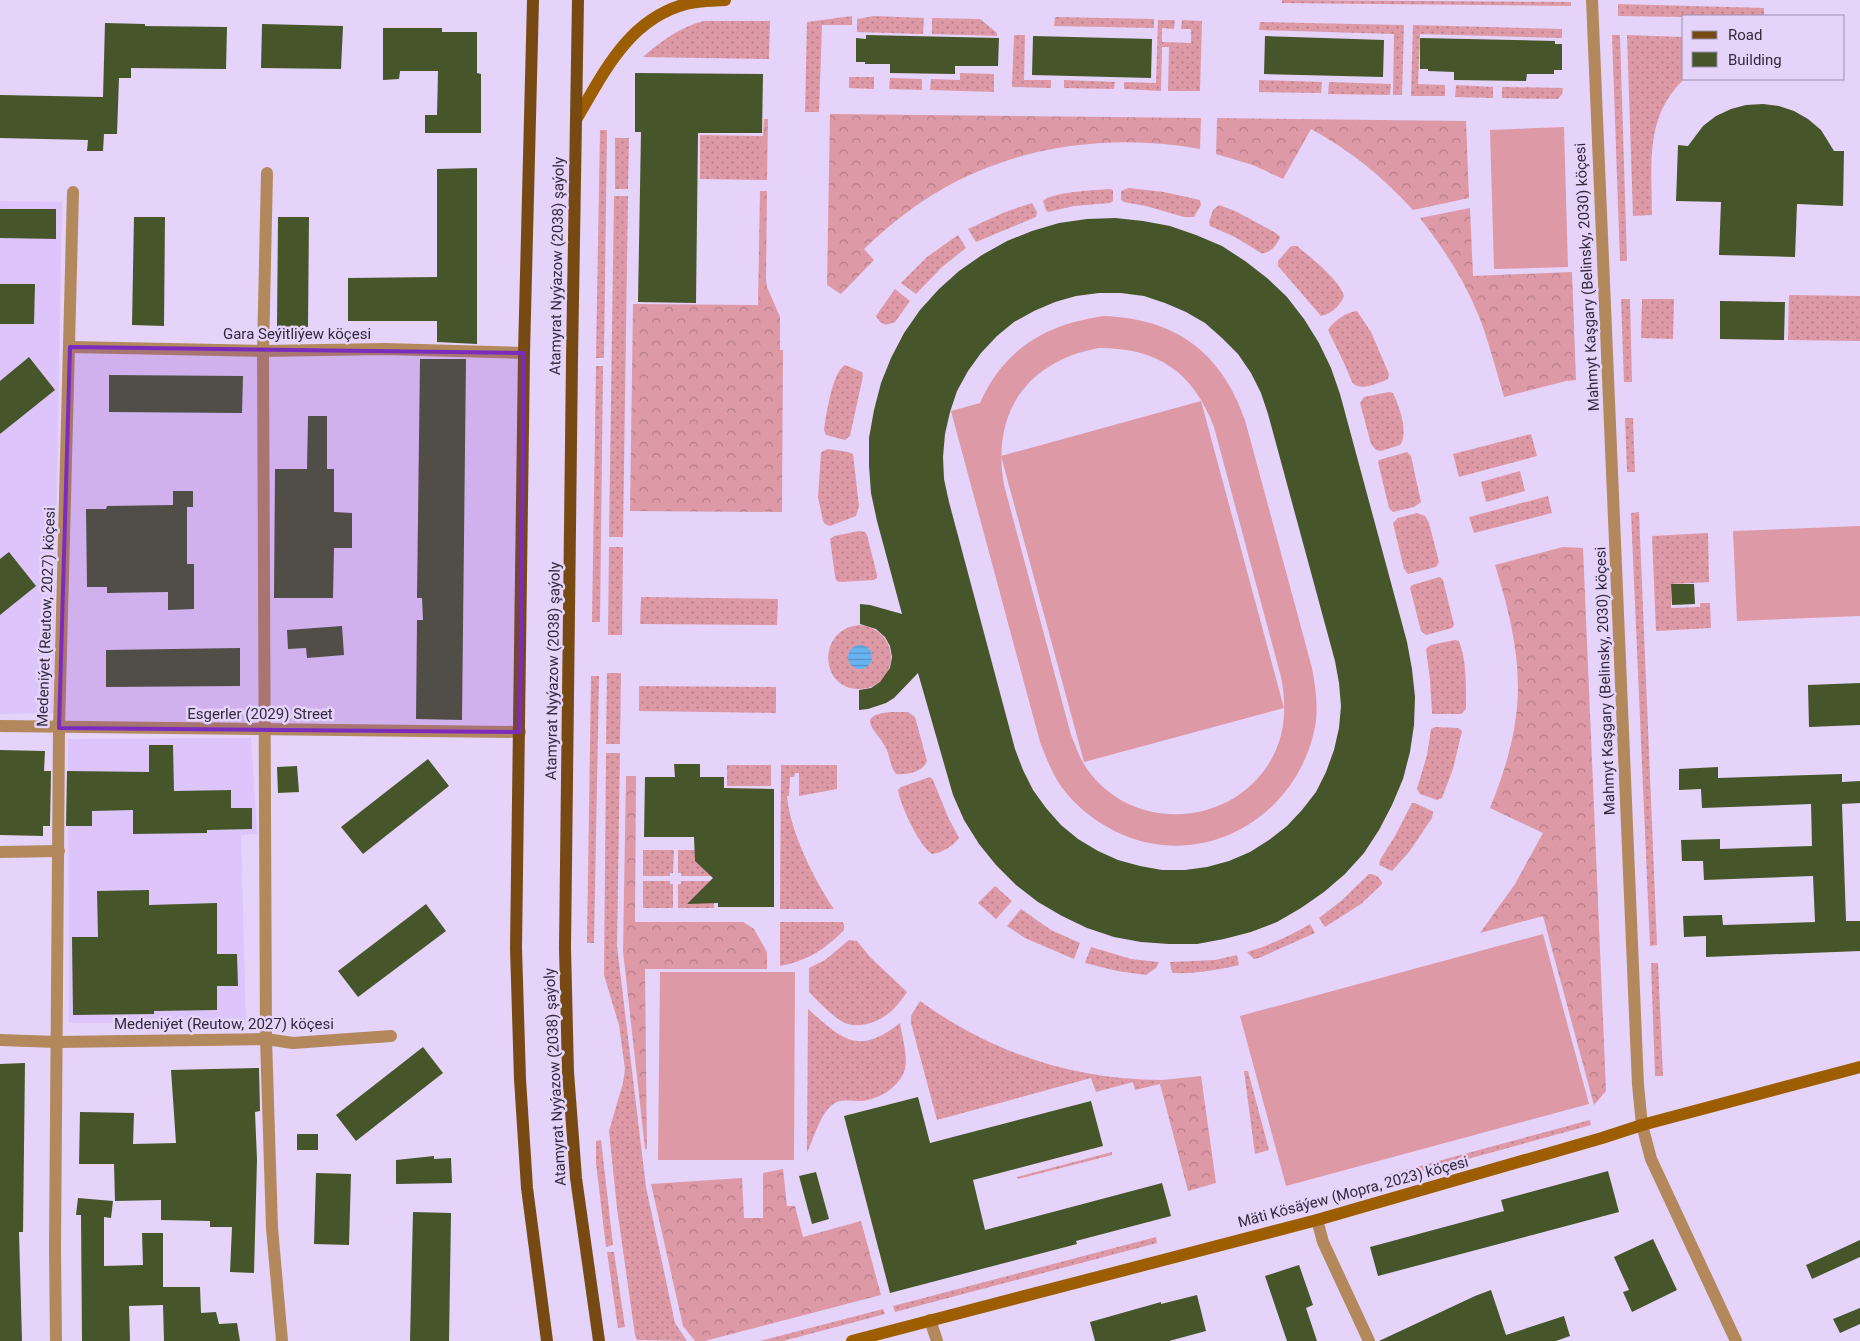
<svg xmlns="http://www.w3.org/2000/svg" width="1860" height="1341" viewBox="0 0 1860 1341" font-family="Roboto,sans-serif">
<defs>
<pattern id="grass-dots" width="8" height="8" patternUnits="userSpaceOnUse" patternTransform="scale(1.25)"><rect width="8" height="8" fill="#de99a7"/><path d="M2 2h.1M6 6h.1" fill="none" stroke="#b57d89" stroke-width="1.8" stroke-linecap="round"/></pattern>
<pattern id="forest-crowns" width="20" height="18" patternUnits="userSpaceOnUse" patternTransform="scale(1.25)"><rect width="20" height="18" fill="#de99a7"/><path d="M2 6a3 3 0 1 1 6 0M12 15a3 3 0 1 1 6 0" fill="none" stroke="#b57d89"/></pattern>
<pattern id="water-rules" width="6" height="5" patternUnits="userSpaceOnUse" patternTransform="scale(1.25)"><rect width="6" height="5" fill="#69b3f1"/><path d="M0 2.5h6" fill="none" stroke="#5792c4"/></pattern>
</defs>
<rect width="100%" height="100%" fill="#e5d3fa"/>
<!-- built -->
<g fill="#ddc4fb">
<polygon points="0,201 62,202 53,713 0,714"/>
<polygon points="251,738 257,834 241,835 246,1023 69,1023 68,739"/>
</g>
<!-- grass -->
<g fill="url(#grass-dots)" fill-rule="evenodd">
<polygon points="1282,0 1571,2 1571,6 1282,3"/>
<polygon points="1618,4 1764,8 1764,16 1684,17 1618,16"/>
<polygon points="852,16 852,25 822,25 819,112 805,112 807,22"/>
<polygon points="874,16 924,18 923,34 857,32 857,19"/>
<polygon points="1055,17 1154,19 1154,28 1054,26"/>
<polygon points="932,18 980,19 997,33 997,36 932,34"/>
<polygon points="1158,20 1175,20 1174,29 1162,28 1162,42 1191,43 1191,29 1181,29 1182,20 1202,21 1200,91 1168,91 1169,47 1162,47 1161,91 1124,89 1124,82 1156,83"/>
<path d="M704,21H770L769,59L643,57C661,41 680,27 704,21Z"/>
<polygon points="1260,22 1404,25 1402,95 1393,95 1394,34 1259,30"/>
<polygon points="1413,25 1562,29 1562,38 1420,34 1418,84 1445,85 1445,96 1411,96"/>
<polygon points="1014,35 1025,35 1024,80 1051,80 1051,88 1012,87"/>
<polygon points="1612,35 1620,35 1627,261 1620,261"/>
<path d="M1627,35L1684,37V79C1644,117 1652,165 1652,215L1633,216Z"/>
<polygon points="960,73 994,74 994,92 930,90 931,79 960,80"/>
<polygon points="849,77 874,77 874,89 849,88"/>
<polygon points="890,78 922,79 922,90 889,89"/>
<polygon points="1064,80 1115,82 1114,89 1064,88"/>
<polygon points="1259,80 1322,82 1321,93 1259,92"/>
<polygon points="1329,82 1391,84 1390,95 1328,94"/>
<polygon points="1456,85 1493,87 1493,98 1455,97"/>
<polygon points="1502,87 1563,88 1562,94 1558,99 1502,98"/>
<polygon points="600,130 607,130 604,358 596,358"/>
<polygon points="700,135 760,136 760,180 700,179"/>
<polygon points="615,138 629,138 628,189 615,189"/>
<polygon points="1129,188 1164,192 1200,200 1201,205 1194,217 1184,217 1146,206 1124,202 1121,200 1121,191"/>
<path d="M1110,189L1113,190V201L1110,203L1074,206L1048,212L1046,210L1043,201C1051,192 1096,190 1110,189Z"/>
<polygon points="614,196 628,196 623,537 609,537"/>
<polygon points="1032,203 1037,212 1036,217 976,242 968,229 1005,212"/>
<path d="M1219,205L1235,211L1276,233L1280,237C1278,244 1269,255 1261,253L1235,237L1210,226L1209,222L1213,210Z"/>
<polygon points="958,235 966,248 942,267 916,294 901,283 927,257"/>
<path d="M1293,246H1297C1311,258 1339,279 1344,296C1340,306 1331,314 1321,316L1278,266V261L1290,247Z"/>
<polygon points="895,289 910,301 895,322 886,325 880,322 876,316"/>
<polygon points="1789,295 1860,296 1860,341 1788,340"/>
<polygon points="1621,299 1630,299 1632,382 1624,382"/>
<polygon points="1642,299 1674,299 1673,339 1641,338"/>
<path d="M1357,311L1371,332L1389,374L1388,379L1384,381C1374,384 1359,392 1352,382L1344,363L1328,330C1333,321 1347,312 1357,311Z"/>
<path d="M845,365L862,372L863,376L850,436L845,440L826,435L824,430C826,416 832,372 845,365Z"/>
<polygon points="596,366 603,366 600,622 592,622"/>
<path d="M1389,392L1393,393C1399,405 1409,434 1400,445L1381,451L1376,450L1371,444L1360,403L1364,397Z"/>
<polygon points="1625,418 1633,418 1635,472 1627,472"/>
<polygon points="1531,434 1537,456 1459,477 1453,454"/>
<polygon points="828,449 848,452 853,454 859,506 856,516 830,526 825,524 823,521 818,497 821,453 823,451"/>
<polygon points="1407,452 1411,456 1421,502 1414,507 1393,512 1389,508 1378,462 1379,460"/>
<polygon points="1520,471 1525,491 1486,502 1481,482"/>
<polygon points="1548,496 1552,513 1474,533 1469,517"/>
<polygon points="1639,512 1657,945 1650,946 1631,513"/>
<polygon points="1417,513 1425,516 1429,523 1439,562 1436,567 1408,574 1404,569 1393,523 1398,518"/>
<polygon points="859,531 865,532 867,535 877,575 877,578 874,580 839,582 836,580 835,576 830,539 834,536"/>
<polygon points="1708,533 1709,582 1671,584 1671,608 1700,607 1700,603 1710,603 1711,628 1656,631 1652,536"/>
<polygon points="609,547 623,547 622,635 608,635"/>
<polygon points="1440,577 1443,580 1454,625 1452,628 1426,635 1421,631 1410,588 1412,585"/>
<polygon points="641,597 778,599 777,625 640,624"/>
<path d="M860,625C903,630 900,689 859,689C819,689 817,628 860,625ZM860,645L868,648L872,655L869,665L858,669L848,655L854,647Z"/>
<path d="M1455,640L1459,641C1467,662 1466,687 1466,709L1461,714H1433L1432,713L1430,680L1426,649L1431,645Z"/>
<polygon points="607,673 621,673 620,744 606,744"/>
<polygon points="591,676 599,676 594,943 587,943"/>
<polygon points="639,686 776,687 776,713 639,711"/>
<path d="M890,712H908L915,717L927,761C923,772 907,775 896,774C890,767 890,756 886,748C877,730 853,716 890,712Z"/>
<polygon points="1435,727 1458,728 1462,731 1453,769 1442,798 1437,800 1420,794 1417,789 1427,755 1431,729"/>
<polygon points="606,753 620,753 617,946 646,1187 675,1323 687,1341 637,1340 635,1335 617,1208 609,1131 623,1083 625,1069 619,1025 604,975"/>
<rect x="727" y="765" width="44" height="21"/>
<path d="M781,765H837V789L799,796V773H795L794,777H790L789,796H787C790,831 814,880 834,909H780Z"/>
<path d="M930,777L933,780L948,817L959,838C953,846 942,853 932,854C920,847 900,805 898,790L901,787Z"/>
<polygon points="1412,803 1415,803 1432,811 1433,812 1432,818 1409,852 1392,871 1379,865 1380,860 1395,836"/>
<polygon points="643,850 674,850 673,873 670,873 670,876 643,876"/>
<polygon points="678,850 714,850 714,876 681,876 681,873 678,873"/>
<path d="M1369,874C1375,873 1382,879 1382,884L1361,904L1325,927L1319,918L1341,901Z"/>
<polygon points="643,881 670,881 670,884 673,884 673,908 643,908"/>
<polygon points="681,881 714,881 714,908 678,908 678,884 681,884"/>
<polygon points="995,886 1012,901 996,919 978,903"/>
<polygon points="1021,909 1051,930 1080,943 1074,959 1025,938 1007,926"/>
<path d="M780,922H842L844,924V930C826,949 805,962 780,966Z"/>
<path d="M1310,924L1315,933L1259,958L1254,959L1247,952C1270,945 1290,936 1310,924Z"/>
<path d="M849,940L857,941L870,957L907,992C902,999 896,1008 889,1013C877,1023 856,1030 841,1021C829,1013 819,1002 809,992V968L825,960Z"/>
<polygon points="1091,947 1131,959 1159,962 1156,968 1146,975 1117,971 1085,963"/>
<path d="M1237,955L1239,965C1217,970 1195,974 1173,973L1171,969L1170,962L1215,960Z"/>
<polygon points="1651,963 1658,963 1663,1076 1655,1076"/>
<path d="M920,1001C992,1053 1074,1080 1162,1080L1160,1084L1135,1090L1133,1082L1096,1092L1091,1078L937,1120L911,1023V1016Z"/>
<path d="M808,1009C843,1040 858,1056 900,1023C902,1037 908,1055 905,1069C900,1087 878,1100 861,1101C851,1101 839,1098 831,1106C820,1115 813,1140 807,1153Z"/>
<polygon points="1244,1071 1248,1071 1269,1150 1255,1154"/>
<polygon points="1590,1120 1591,1125 1384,1182 1383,1176"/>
<polygon points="601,1140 613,1245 606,1247 596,1163 596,1141"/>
<polygon points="1112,1152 1112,1155 1018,1179 1017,1177"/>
<polygon points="1156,1237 1157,1243 895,1312 893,1306"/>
<polygon points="607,1252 614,1252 625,1327 618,1328"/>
<polygon points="883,1309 885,1314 783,1341 760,1341"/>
</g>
<!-- forest -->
<g fill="url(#forest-crowns)">
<path d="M830,114L1201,118L1200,149C1106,132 1003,147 923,201C902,215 883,231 864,249L874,260L841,294L827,285Z"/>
<path d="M1217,118L1466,121L1469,198L1413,210C1383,177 1350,150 1311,129L1283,179L1253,165L1216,154Z"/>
<polygon points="764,119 768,119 767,180 760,180 760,136 763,136"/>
<polygon points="760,191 767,191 766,279 767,287 780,317 780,350 783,350 782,512 630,511 633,304 758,305"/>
<path d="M1470,208L1473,276L1572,272L1576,380L1566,381L1504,397C1497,374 1491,350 1483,327C1469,288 1446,251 1420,218Z"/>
<path d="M1563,547L1583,548L1606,1091L1594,1105L1543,916L1480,933L1515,884L1543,833L1490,808C1502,779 1512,748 1516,716C1523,665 1510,613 1495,565Z"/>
<polygon points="626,776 636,776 635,922 743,922 754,929 767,952 767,969 645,969 647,1149 645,1149 623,951"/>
<polygon points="1201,1076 1216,1183 1188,1191 1160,1084 1162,1080"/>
<polygon points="783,1169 787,1206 795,1206 803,1237 861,1221 881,1295 705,1341 695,1341 683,1326 651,1184 742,1178 744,1218 763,1218 763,1173"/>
</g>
<!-- pitch -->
<g fill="#de99a7" fill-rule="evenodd">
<polygon points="1564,127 1568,267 1494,269 1490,130"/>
<path d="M1104,316C1175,319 1221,351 1245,420L1312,668C1316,689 1319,711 1314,732C1295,814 1212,866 1131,838C1101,827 1074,807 1057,780C1050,768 1045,755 1040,742L951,411L980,403C1004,349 1046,324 1104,316ZM1099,348C1158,348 1193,372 1214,427L1281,677C1286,703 1286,728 1275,752C1241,826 1135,837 1087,769C1080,759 1076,747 1071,735L1004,485C991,413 1027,361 1099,348Z"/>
<polygon points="1201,401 1284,708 1084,762 1001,456"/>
<polygon points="1860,526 1860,616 1737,621 1733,531"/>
<polygon points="1543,934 1589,1104 1286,1186 1240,1016"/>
<polygon points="660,972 795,972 794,1160 658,1160"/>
</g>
<!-- water -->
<circle fill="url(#water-rules)" cx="860" cy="657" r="12"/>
<!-- building -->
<g fill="#46562a" fill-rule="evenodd">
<polygon points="105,23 145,24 145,26 227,27 226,69 131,68 131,78 119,78 117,134 104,134 103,151 87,151 88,140 0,138 0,95 103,97"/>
<polygon points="262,24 343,26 341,69 261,68"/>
<polygon points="383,28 442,28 442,32 477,32 477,73 481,74 481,133 425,133 425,115 437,115 438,71 400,71 399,79 383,80"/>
<polygon points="866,35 999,38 998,66 955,66 955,74 890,73 890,64 865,64 865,62 856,62 856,38 866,39"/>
<polygon points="1033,36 1152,39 1151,78 1032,75"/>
<polygon points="1265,36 1384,40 1383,77 1264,74"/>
<polygon points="1420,38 1555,41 1555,44 1562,44 1562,70 1554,70 1554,74 1527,74 1526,81 1454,80 1454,72 1428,71 1428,69 1420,69"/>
<polygon points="635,73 763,74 762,133 698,133 696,303 638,302 641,132 635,132"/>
<polygon points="1763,104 1779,106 1794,111 1808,119 1821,130 1834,151 1844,151 1843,206 1797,204 1795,257 1719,255 1721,202 1676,201 1678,145 1688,146 1703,126 1716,116 1731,109 1746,105"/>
<polygon points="477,168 477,344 437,342 437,321 348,321 348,278 437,277 437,169"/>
<polygon points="0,209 56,209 56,239 0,238"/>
<polygon points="134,217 165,217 164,326 132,325"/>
<polygon points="278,217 309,217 308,327 277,327"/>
<path d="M1115,218L1143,221L1170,226L1196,235L1222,246L1245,261L1267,278L1287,297L1304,319L1319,343L1331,368L1340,394L1407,642L1412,669L1415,697L1414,725L1410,752L1403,779L1392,805L1379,830L1364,853L1345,874L1324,892L1301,908L1277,922L1251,932L1224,939L1197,944H1169L1141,942L1114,937L1087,928L1062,916L1038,902L1016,885L996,865L979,844L964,820L953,795L918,673L894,698L886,703L868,709L859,710V690L871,688L880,682L890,668L892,657L890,646L885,637L876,629L860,624V604L870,605L902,614L877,521L871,493L869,466V438L874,410L881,383L891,358L904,333L920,310L939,289L959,271L982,255L1007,241L1032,231L1059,223L1087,219ZM1099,293H1121L1144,296L1165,303L1186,312L1205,323L1222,338L1238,354L1251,373L1261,393L1268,414L1335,661L1339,683L1341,706L1339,728L1334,750L1326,772L1316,792L1302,810L1287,826L1269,840L1250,852L1229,861L1207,867L1185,870H1162L1140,866L1118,860L1098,851L1078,839L1061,825L1046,808L1033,790L1023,770L1015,749L949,502L944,479L943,457L945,434L950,412L957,391L968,371L981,353L997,336L1014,322L1034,311L1055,302L1076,296Z"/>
<polygon points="0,284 35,284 34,324 0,324"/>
<polygon points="1720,301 1785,302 1784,340 1720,339"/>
<polygon points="29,357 55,390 0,434 0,381"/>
<polygon points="420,359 466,359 462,720 416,719 417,620 423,620 422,598 417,598"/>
<polygon points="109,375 243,376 242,413 109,412"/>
<polygon points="308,416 327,416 327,469 334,469 334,512 352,513 352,548 334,548 333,598 274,598 275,469 307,469"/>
<polygon points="173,491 193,491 193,507 187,507 187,564 194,564 194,609 168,610 168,592 107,593 107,587 87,587 86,509 106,509 107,506 173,505"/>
<polygon points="9,552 36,586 0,615 0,559"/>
<polygon points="1671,584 1694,584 1695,604 1672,605"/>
<polygon points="342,626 344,655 307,658 306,648 288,649 287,630"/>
<polygon points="240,648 240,686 106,687 106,650"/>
<polygon points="1860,683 1860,725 1809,727 1808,685"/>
<polygon points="149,745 173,745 174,791 231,790 231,808 252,808 252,829 207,830 207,833 133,834 133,810 92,811 92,826 66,826 67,771 149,772"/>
<polygon points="0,750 45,751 44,771 51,771 50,826 43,826 43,836 0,835"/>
<polygon points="428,759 449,786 363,854 341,827"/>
<polygon points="674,764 700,764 700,777 724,777 724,788 774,789 774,907 718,907 718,903 687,904 713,878 695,861 694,837 644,837 645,777 675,777"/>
<polygon points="297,766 299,792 278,793 277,767"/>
<polygon points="1718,767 1718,778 1842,774 1842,782 1860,781 1860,803 1842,804 1846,921 1860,921 1860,951 1706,957 1706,936 1684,937 1683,916 1722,915 1723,925 1815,922 1813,876 1704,880 1703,861 1682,861 1681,840 1720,839 1720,849 1812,846 1811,804 1702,808 1701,789 1679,790 1679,769"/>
<polygon points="149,890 149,905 217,903 217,954 237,954 238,986 217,986 217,1010 154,1011 154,1014 73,1015 72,937 98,937 97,891"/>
<polygon points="426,904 446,931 358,997 338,971"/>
<polygon points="423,1047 443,1073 356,1141 336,1115"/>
<polygon points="25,1063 23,1232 19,1232 22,1341 0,1341 0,1064"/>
<polygon points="259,1068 260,1111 255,1112 257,1160 254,1273 230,1272 232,1227 210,1227 210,1221 161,1220 161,1200 115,1201 114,1164 79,1164 80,1112 134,1113 133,1144 176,1143 171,1070"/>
<polygon points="918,1097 930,1143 1091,1101 1103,1146 973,1180 985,1230 1162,1183 1171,1216 1076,1241 1077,1244 890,1293 844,1116"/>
<rect x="297" y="1134" width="21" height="16"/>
<polygon points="434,1156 434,1159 451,1158 452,1183 396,1184 396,1160"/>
<polygon points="1608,1171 1619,1212 1378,1276 1370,1247 1504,1211 1501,1200"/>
<polygon points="816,1172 829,1219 812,1224 799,1176"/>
<polygon points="316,1173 351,1174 349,1245 314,1244"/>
<polygon points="78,1198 113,1201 111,1218 104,1217 104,1266 143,1265 142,1233 163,1233 163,1287 200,1287 201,1313 216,1312 219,1324 237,1323 240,1341 164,1341 163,1305 129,1306 130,1341 82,1341 81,1215 76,1215"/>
<polygon points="413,1212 451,1213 449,1341 410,1341"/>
<polygon points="1653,1239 1677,1290 1632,1312 1623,1292 1629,1290 1614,1257"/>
<polygon points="1860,1240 1860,1257 1812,1279 1806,1265"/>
<polygon points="1299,1265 1313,1305 1306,1308 1317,1341 1287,1341 1265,1276"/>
<polygon points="1491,1290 1506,1335 1564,1316 1570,1336 1556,1341 1379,1341 1475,1296"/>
<polygon points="1197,1295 1206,1331 1169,1341 1095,1341 1090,1322 1161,1302 1161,1304"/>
<polygon points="1860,1308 1860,1324 1840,1333 1833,1319"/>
</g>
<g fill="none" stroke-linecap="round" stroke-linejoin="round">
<!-- street -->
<g stroke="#b4885d" stroke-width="12">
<polyline points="1592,0 1638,1085 1642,1125 1651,1159 1736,1341"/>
<polyline points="267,173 263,351 266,1039 272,1228 282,1341"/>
<polyline points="70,347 263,351 385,349 524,353"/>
<polyline points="0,726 520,732"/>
<polyline points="0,852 59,851"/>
<polyline points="0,1040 57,1042 266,1039 293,1043 391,1036"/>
<polyline points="1317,1220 1323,1242 1369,1341"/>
<polyline points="930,1320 937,1341"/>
<polyline points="56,1341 55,1248 59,728 73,192"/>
</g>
<!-- secondary -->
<g stroke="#9d5e01" stroke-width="12">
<path d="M577,118C604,72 629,19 686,4C699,1 712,1 725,0"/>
<polyline points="852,1341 1317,1220 1602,1138 1642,1125 1860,1067"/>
</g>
<!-- primary -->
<g stroke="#774a14" stroke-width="12">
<polyline points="533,0 524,353 516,948 520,1079 527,1188 547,1341"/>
<polyline points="578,0 572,359 565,948 568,1072 576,1178 599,1341"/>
</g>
</g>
<!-- marked area -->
<path fill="#7b2cbf" fill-opacity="0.2" stroke="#7b2cbf" stroke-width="4" stroke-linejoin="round" d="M70,347L524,353L520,732L59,728Z"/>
<g text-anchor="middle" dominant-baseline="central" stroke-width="5" stroke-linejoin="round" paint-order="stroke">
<!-- street labels -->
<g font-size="15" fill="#322a3c" stroke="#e5d3fa">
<text transform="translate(557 266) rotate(-89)">Atamyrat Nyýazow (2038) şaýoly</text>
<text transform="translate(1587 277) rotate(-93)">Mahmyt Kaşgary (Belinsky, 2030) köçesi</text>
<text x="297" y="334">Gara Seýitliýew köçesi</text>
<text transform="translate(46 617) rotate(-88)">Medeniýet (Reutow, 2027) köçesi</text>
<text transform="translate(553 671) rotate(-89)">Atamyrat Nyýazow (2038) şaýoly</text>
<text transform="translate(1605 681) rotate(-92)">Mahmyt Kaşgary (Belinsky, 2030) köçesi</text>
<text x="260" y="714">Esgerler (2029) Street</text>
<text x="224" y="1024">Medeniýet (Reutow, 2027) köçesi</text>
<text transform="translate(555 1077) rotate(-93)">Atamyrat Nyýazow (2038) şaýoly</text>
<text transform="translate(1353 1192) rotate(-15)">Mäti Kösäýew (Mopra, 2023) köçesi</text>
</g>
</g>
<!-- legend -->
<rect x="1682" y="15" width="162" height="65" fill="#e5d3fa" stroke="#9d8fae"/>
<rect x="1692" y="31" width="25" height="8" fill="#774a14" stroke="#9d8fae"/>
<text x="1728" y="40" font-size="15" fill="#322a3c">Road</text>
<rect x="1692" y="52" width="25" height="15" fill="#46562a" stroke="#9d8fae"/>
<text x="1728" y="65" font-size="15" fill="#322a3c">Building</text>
</svg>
